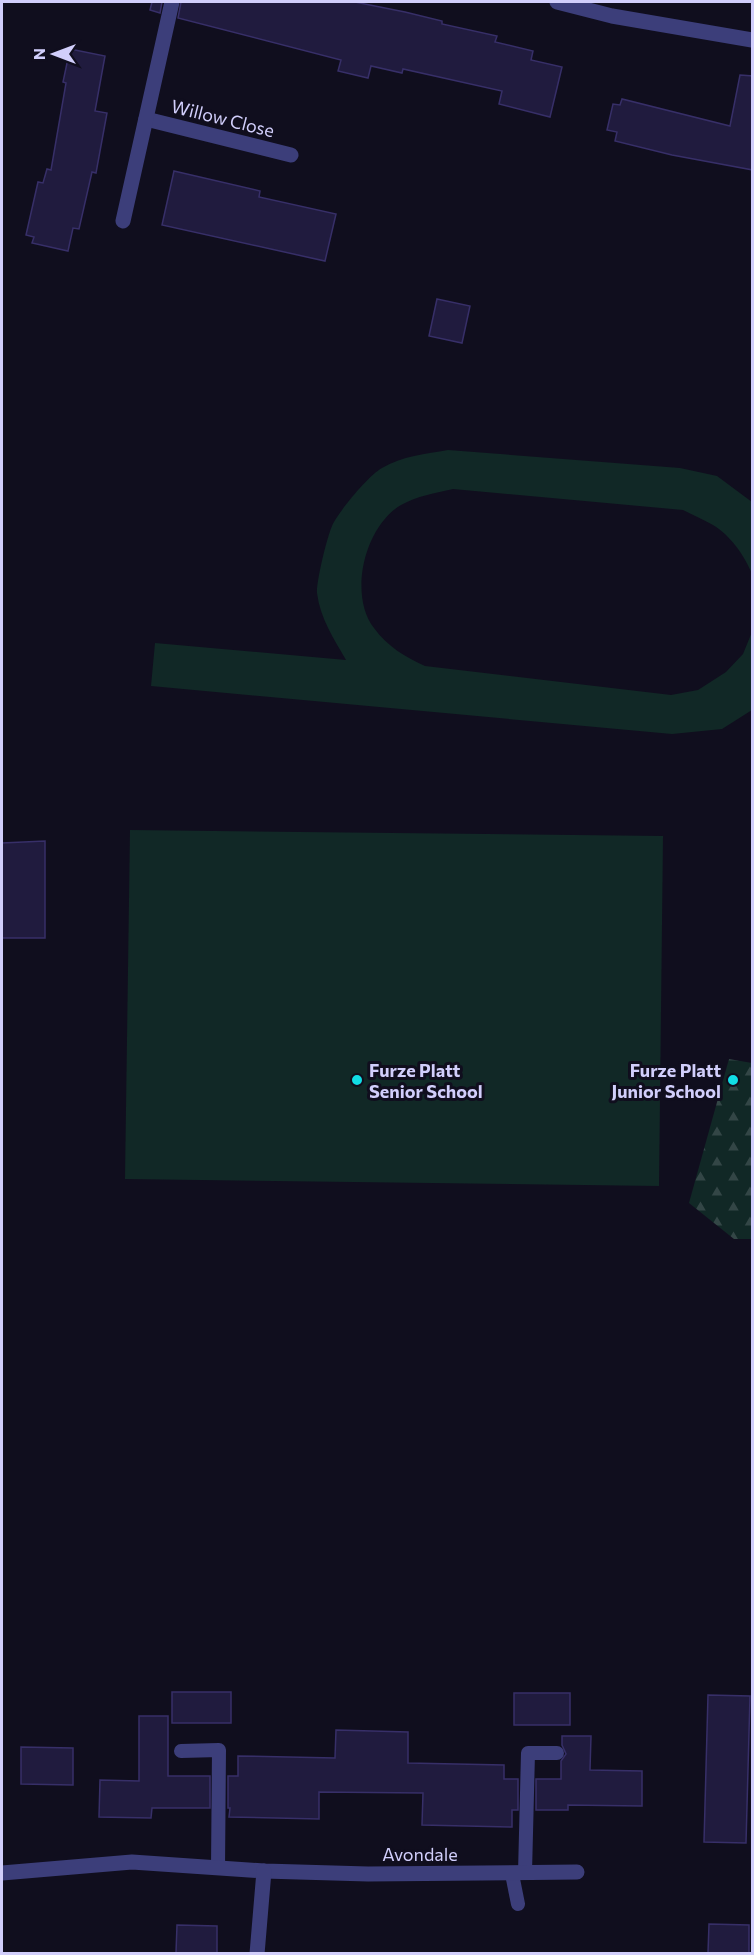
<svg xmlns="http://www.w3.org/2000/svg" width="754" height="1955" viewBox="0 0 754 1955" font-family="Commissioner,sans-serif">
<defs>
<pattern id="forest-firs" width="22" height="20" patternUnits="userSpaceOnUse" patternTransform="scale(1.5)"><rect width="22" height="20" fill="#112826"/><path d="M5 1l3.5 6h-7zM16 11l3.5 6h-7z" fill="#334646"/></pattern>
</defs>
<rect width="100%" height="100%" fill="#100e1e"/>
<!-- forest -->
<polygon fill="url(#forest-firs)" points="729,1059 752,1063 752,1239 734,1239 689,1203"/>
<!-- pitch -->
<g fill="#112826">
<path d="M448,450L680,468L717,476L752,502V574C745,556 730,535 713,525C704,520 693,515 683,510L453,489C435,493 417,496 401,505C365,526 348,594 374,628C387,646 405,657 425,666L671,695L698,690L726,672L743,654L752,632V710L722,729L672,734L151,686L155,643L346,660C334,639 320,618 317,593C316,583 328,531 334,522C342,508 368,476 382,468C402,456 426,454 448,450Z"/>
<polygon points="130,830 663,836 659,1186 125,1179"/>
</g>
<!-- building -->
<g fill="#201b3e" stroke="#372f68" stroke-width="1.5">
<polygon points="152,2 162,2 160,13 150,10"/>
<polygon points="181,2 355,2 405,12 442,21 442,24 497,36 495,42 533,51 531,60 562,67 550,117 499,104 502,91 403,69 402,73 371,66 368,78 338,71 341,60 178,18"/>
<polygon points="70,49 105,56 95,111 107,113 96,173 92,172 79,229 73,228 68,251 32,243 34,237 26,235 38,182 43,183 47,169 51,170 66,83 63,82"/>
<polygon points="740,75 753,76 753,170 672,155 615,141 617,132 607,130 613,104 620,105 622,99 730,126"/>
<polygon points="174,171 260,191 259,197 336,214 325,261 162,225"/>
<polygon points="437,299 470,306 462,343 429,336"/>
<polygon points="45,841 45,938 2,938 2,843"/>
<rect x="172" y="1692" width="59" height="31"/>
<rect x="514" y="1693" width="56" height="32"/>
<polygon points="708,1695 750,1696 746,1843 704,1842"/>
<polygon points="139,1716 168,1716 168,1776 210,1776 210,1808 152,1808 151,1818 99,1817 100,1780 139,1781"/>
<polygon points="336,1730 408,1732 408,1763 504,1765 504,1779 518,1779 518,1810 512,1810 512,1827 422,1825 423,1793 319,1792 319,1819 229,1817 230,1808 228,1808 228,1776 238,1776 238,1756 335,1758"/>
<polygon points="562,1736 591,1736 590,1770 642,1771 642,1806 568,1805 568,1810 536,1810 536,1779 561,1779 561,1761 566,1754 562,1745"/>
<polygon points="21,1747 73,1748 73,1785 21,1784"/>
<polygon points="709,1924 749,1925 749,1953 708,1953"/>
<polygon points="177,1925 217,1926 217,1953 176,1953"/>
</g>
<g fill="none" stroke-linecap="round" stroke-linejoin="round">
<!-- service -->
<g stroke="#3c3e7a" stroke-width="14">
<polyline points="181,1751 219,1750 218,1868"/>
<polyline points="525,1873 528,1753 557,1753"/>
<polyline points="512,1874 518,1904"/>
</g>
<!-- minor -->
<g stroke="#3c3e7a" stroke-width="15">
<polyline points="146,119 291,155"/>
<polyline points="123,221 172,2"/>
<polyline points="2,1873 132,1862 264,1871 368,1874 577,1872"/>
<polyline points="257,1954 264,1871"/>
</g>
<!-- tertiary -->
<polyline stroke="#3c3e7a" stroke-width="15" points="557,2 612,16 752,40"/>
</g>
<!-- markers -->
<g fill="#11dde5" stroke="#100e1e" stroke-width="2">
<circle cx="357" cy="1080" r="6"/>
<circle cx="733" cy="1080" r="6"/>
</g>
<g text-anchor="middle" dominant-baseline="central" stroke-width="6" stroke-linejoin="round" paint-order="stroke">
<!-- street labels -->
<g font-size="18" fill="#d1cefb" stroke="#100e1e">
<text transform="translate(223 118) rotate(14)">Willow Close</text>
<text x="420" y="1854">Avondale</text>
</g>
<!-- poi labels -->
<g font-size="18" font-weight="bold" fill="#d1cefb" stroke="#100e1e" text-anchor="start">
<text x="369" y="1070">Furze Platt<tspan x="369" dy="21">Senior School</tspan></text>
<text x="721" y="1070" text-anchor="end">Furze Platt<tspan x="721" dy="21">Junior School</tspan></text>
</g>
</g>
<!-- border -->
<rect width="754" height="1955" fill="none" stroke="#d1cefb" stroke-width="6"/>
<!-- north arrow -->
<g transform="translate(54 54) rotate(270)" stroke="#100e1e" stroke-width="4.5" paint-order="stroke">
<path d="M0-4.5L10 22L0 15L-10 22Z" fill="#d1cefb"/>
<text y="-9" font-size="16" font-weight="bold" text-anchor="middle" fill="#d1cefb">N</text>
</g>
</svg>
